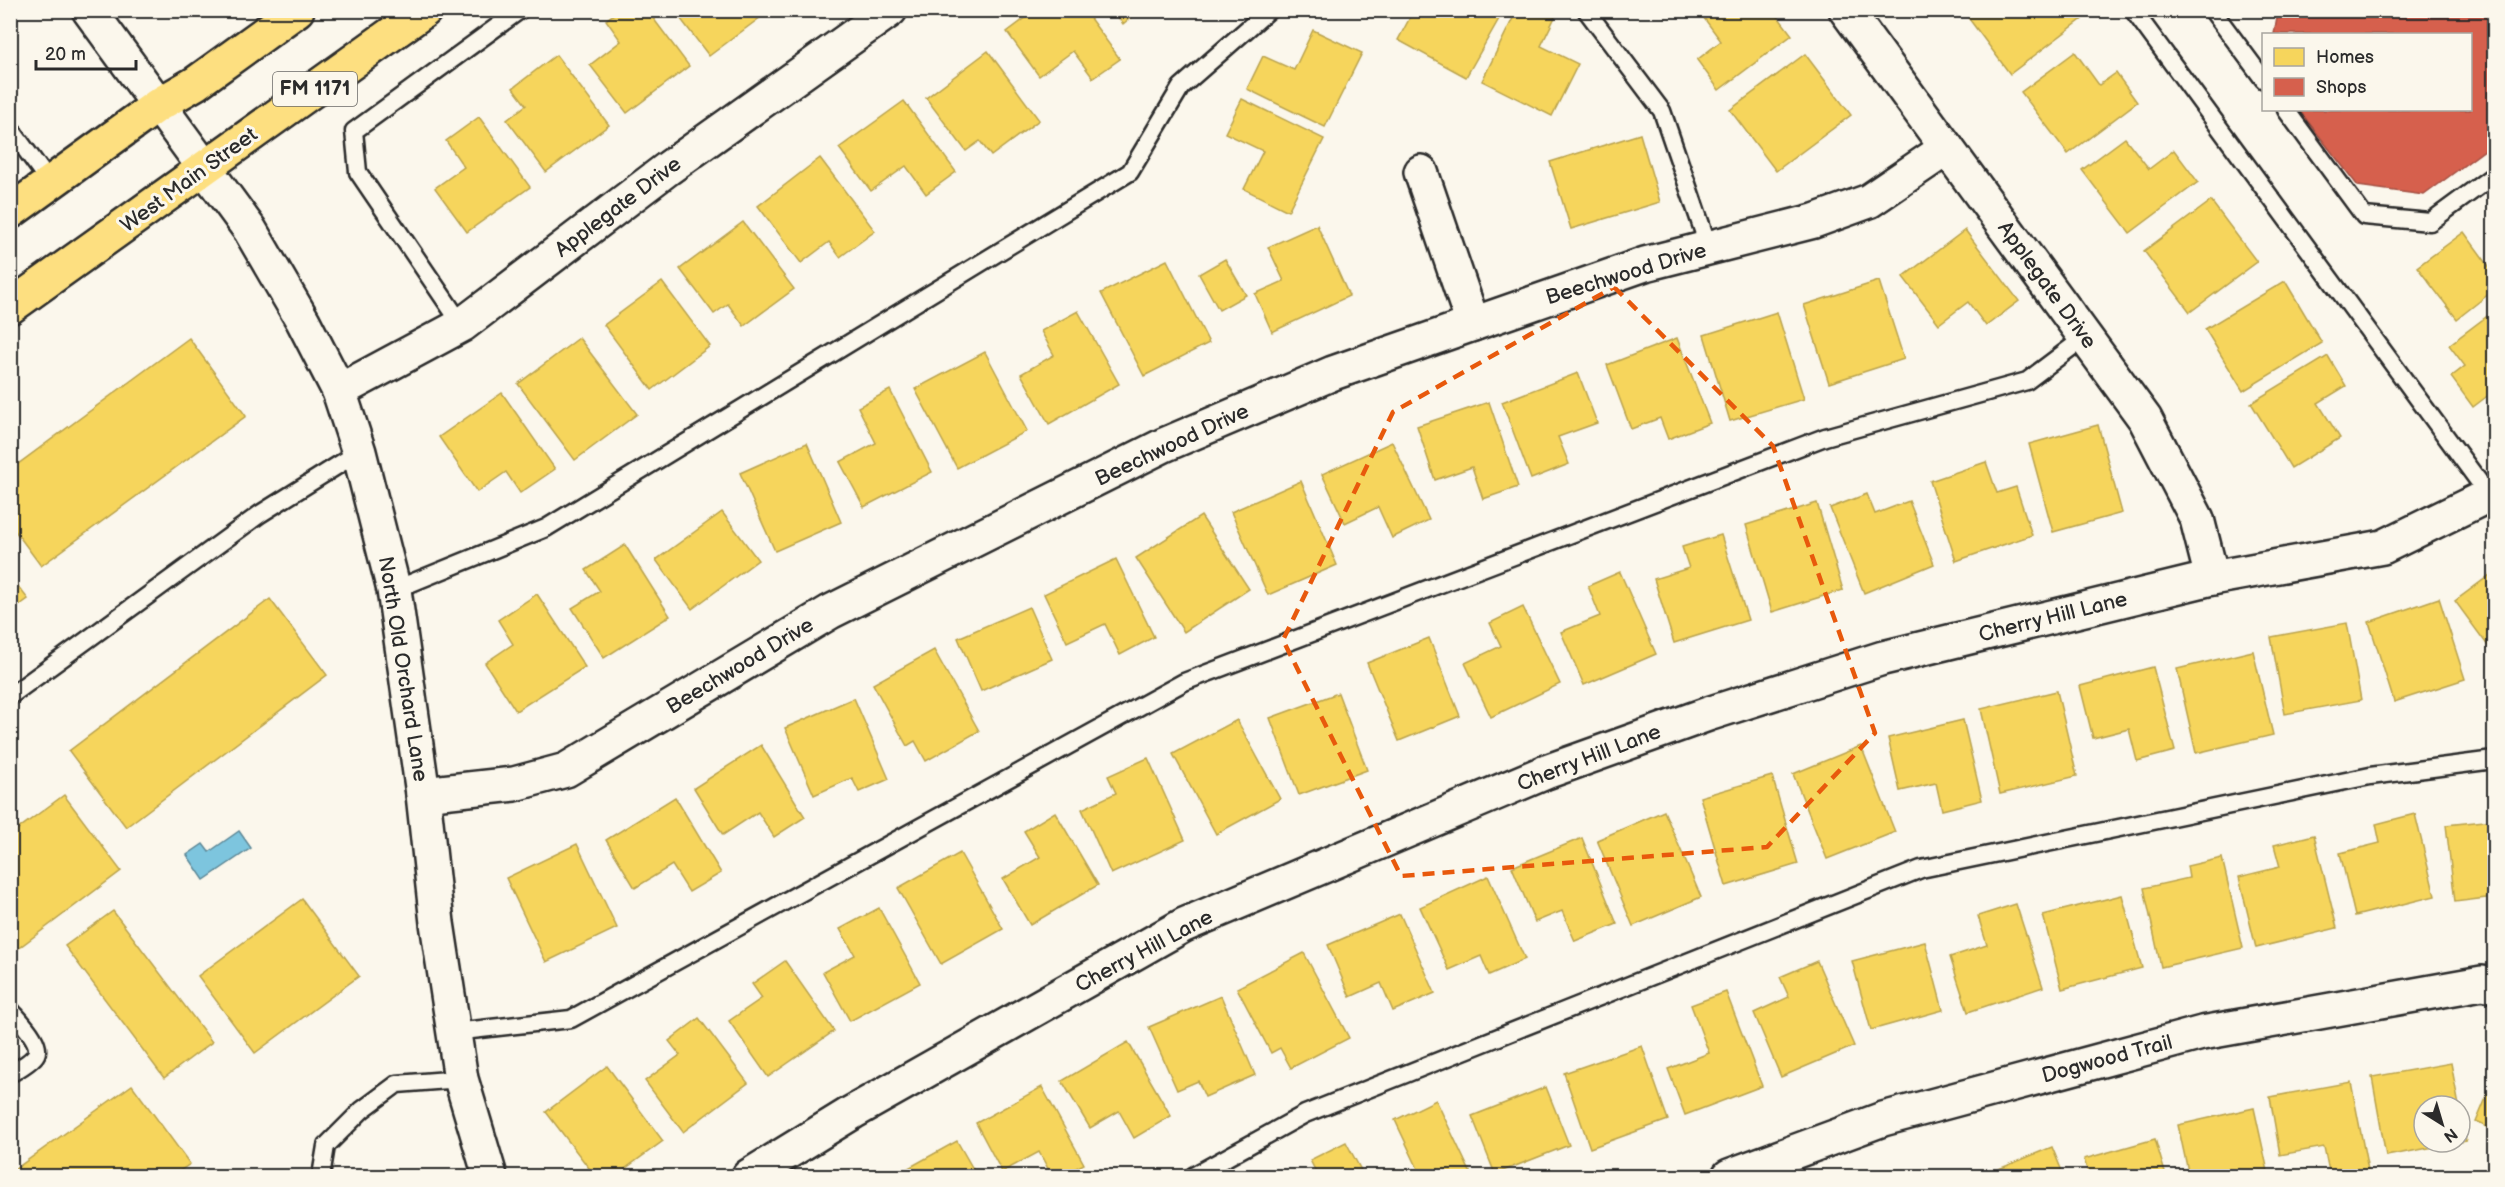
<svg xmlns="http://www.w3.org/2000/svg" width="2505" height="1187" viewBox="0 0 2505 1187" font-family="'Balsamiq Sans',sans-serif">
<rect width="100%" height="100%" fill="#fbf7ec"/>
<filter id="ink" filterUnits="userSpaceOnUse"><feTurbulence type="fractalNoise" baseFrequency=".0167" numOctaves="2"/><feDisplacementMap in="SourceGraphic" scale="12" xChannelSelector="R" yChannelSelector="G"/><feConvolveMatrix kernelMatrix="1 2 1 2 8 2 1 2 1" color-interpolation-filters="sRGB"/></filter>
<g filter="url(#ink)">
<!-- water -->
<polygon fill="#7dc5de" stroke="#5c8796" stroke-width="1.5" points="239,831 251,848 204,880 187,855 203,844 209,852"/>
<!-- homes -->
<g fill="#f6d55c" stroke="#b9a24d" stroke-width="1.5">
<polygon points="619,10 647,10 689,66 627,113 590,65 621,41 606,20"/>
<polygon points="674,10 768,10 769,11 709,56"/>
<polygon points="1036,10 1084,10 1120,59 1093,78 1073,51 1039,76 1007,32"/>
<polygon points="1113,10 1140,10 1123,24"/>
<polygon points="1414,10 1452,10 1456,13 1458,10 1504,10 1466,77 1398,40"/>
<polygon points="1517,10 1541,10 1555,17 1541,46 1578,64 1552,116 1482,81"/>
<polygon points="1698,10 1773,10 1792,35 1719,90 1697,60 1721,41"/>
<polygon points="1966,10 2080,10 2085,17 2010,74 1964,12"/>
<polygon points="1313,30 1362,53 1325,127 1247,89 1263,56 1294,70"/>
<polygon points="988,51 1039,120 991,156 980,141 966,151 926,98"/>
<polygon points="2075,52 2099,85 2116,73 2137,102 2068,154 2021,92"/>
<polygon points="1805,54 1851,115 1776,171 1730,110"/>
<polygon points="556,55 609,125 546,172 507,120 526,105 513,88"/>
<polygon points="1242,99 1324,139 1288,211 1244,189 1263,151 1225,133"/>
<polygon points="904,101 956,172 926,194 906,166 871,191 839,148"/>
<polygon points="479,117 530,187 467,232 435,188 464,167 446,141"/>
<polygon points="1640,134 1660,202 1571,229 1550,162"/>
<polygon points="2125,138 2149,169 2174,150 2198,182 2130,233 2082,170"/>
<polygon points="820,158 875,231 840,257 829,242 801,263 758,206"/>
<polygon points="2211,201 2257,262 2190,312 2144,251"/>
<polygon points="743,222 794,289 744,326 728,304 714,314 680,269"/>
<polygon points="1317,225 1349,296 1272,332 1255,294 1284,281 1268,247"/>
<polygon points="1965,230 2019,301 1986,326 1968,302 1939,324 1903,277"/>
<polygon points="2464,232 2494,273 2494,290 2457,319 2417,267"/>
<polygon points="1225,259 1246,295 1219,310 1199,274"/>
<polygon points="1167,260 1209,343 1144,376 1101,293"/>
<polygon points="1879,281 1904,359 1829,383 1804,305"/>
<polygon points="2285,281 2322,343 2243,391 2205,329"/>
<polygon points="662,282 710,346 652,390 604,325"/>
<polygon points="1078,311 1119,384 1049,424 1021,374 1054,355 1041,331"/>
<polygon points="2494,311 2494,391 2473,407 2451,377 2465,366 2449,345"/>
<polygon points="1777,312 1804,399 1730,421 1704,335"/>
<polygon points="189,338 246,416 41,566 10,524 10,470"/>
<polygon points="579,338 637,414 575,460 518,384"/>
<polygon points="1677,338 1710,423 1668,439 1660,418 1631,429 1607,365"/>
<polygon points="985,352 1027,431 957,468 915,389"/>
<polygon points="2328,356 2346,386 2318,403 2340,438 2291,468 2251,403"/>
<polygon points="1578,373 1597,423 1558,437 1569,464 1531,479 1502,402"/>
<polygon points="890,390 932,472 864,507 840,462 876,443 858,407"/>
<polygon points="502,393 555,469 520,493 506,472 477,492 439,437"/>
<polygon points="1489,402 1518,487 1483,499 1472,467 1435,480 1417,426"/>
<polygon points="2098,425 2122,513 2053,532 2029,444"/>
<polygon points="1392,442 1429,520 1392,538 1378,507 1345,523 1322,474"/>
<polygon points="807,443 841,522 775,551 740,473"/>
<polygon points="1986,462 1997,493 2016,487 2032,535 1956,561 1930,481"/>
<polygon points="1301,481 1337,565 1268,595 1231,512"/>
<polygon points="1867,494 1875,514 1909,501 1934,564 1864,593 1830,508"/>
<polygon points="1817,503 1843,590 1772,612 1746,525"/>
<polygon points="722,512 758,560 692,609 656,560"/>
<polygon points="1201,516 1249,589 1184,632 1136,558"/>
<polygon points="1721,535 1748,620 1674,643 1654,579 1689,568 1682,547"/>
<polygon points="625,545 670,616 604,658 572,608 600,591 586,570"/>
<polygon points="1116,559 1154,637 1120,655 1105,624 1067,642 1044,594"/>
<polygon points="1620,572 1656,654 1584,685 1561,632 1600,616 1588,586"/>
<polygon points="2494,572 2494,654 2455,601"/>
<polygon points="10,576 28,599 10,612"/>
<polygon points="537,594 585,667 516,711 485,663 513,644 498,620"/>
<polygon points="2439,598 2465,679 2394,702 2369,622"/>
<polygon points="270,599 327,675 126,827 69,751"/>
<polygon points="1029,607 1052,659 981,691 958,638"/>
<polygon points="1523,607 1560,684 1491,717 1465,663 1501,646 1490,623"/>
<polygon points="2347,623 2361,700 2285,714 2271,637"/>
<polygon points="1429,638 1460,716 1399,741 1367,663"/>
<polygon points="934,650 979,731 926,761 915,741 907,746 873,684"/>
<polygon points="2253,651 2273,735 2196,753 2177,669"/>
<polygon points="2153,667 2175,751 2137,761 2129,729 2093,738 2080,686"/>
<polygon points="2057,691 2077,776 2000,794 1981,709"/>
<polygon points="1338,693 1367,770 1299,795 1270,718"/>
<polygon points="854,698 889,779 859,792 852,778 814,795 785,728"/>
<polygon points="1237,720 1280,799 1216,834 1173,754"/>
<polygon points="1963,720 1982,800 1942,810 1936,783 1900,791 1888,738"/>
<polygon points="761,745 805,817 774,837 758,812 723,835 694,788"/>
<polygon points="1861,746 1895,832 1827,859 1793,774"/>
<polygon points="1148,758 1185,840 1111,874 1082,809 1116,793 1108,776"/>
<polygon points="1772,776 1798,864 1726,886 1700,797"/>
<polygon points="64,795 121,871 16,950 10,943 10,835"/>
<polygon points="675,797 721,873 689,892 672,865 635,888 606,840"/>
<polygon points="1664,811 1701,897 1633,926 1597,840"/>
<polygon points="1055,812 1098,885 1030,925 1003,879 1040,857 1024,831"/>
<polygon points="2415,814 2435,896 2355,916 2340,853 2380,843 2376,824"/>
<polygon points="2494,820 2494,897 2455,902 2446,825"/>
<polygon points="2314,835 2337,928 2256,948 2239,877 2280,867 2274,845"/>
<polygon points="1582,838 1617,924 1575,941 1562,911 1535,922 1512,867"/>
<polygon points="577,844 617,928 546,962 506,878"/>
<polygon points="960,853 1003,929 941,964 898,888"/>
<polygon points="2222,858 2243,948 2161,967 2144,888 2189,878 2187,866"/>
<polygon points="1488,876 1525,959 1489,975 1481,956 1449,970 1420,907"/>
<polygon points="2122,895 2142,968 2062,989 2043,915"/>
<polygon points="302,899 359,976 255,1053 198,976"/>
<polygon points="2016,904 2043,987 1968,1012 1950,957 1987,945 1978,916"/>
<polygon points="879,908 920,983 850,1021 823,972 855,955 840,929"/>
<polygon points="113,911 212,1042 164,1078 65,946"/>
<polygon points="1400,914 1435,993 1393,1011 1381,983 1350,997 1328,945"/>
<polygon points="1925,942 1943,1010 1871,1030 1852,961"/>
<polygon points="1304,953 1349,1038 1291,1068 1280,1048 1271,1053 1237,988"/>
<polygon points="785,961 834,1031 768,1077 729,1021 762,998 752,984"/>
<polygon points="1817,961 1854,1046 1781,1077 1754,1013 1789,997 1780,977"/>
<polygon points="1726,992 1762,1086 1685,1115 1668,1069 1709,1053 1691,1005"/>
<polygon points="1221,996 1255,1075 1205,1097 1198,1081 1177,1090 1149,1027"/>
<polygon points="699,1018 748,1083 683,1132 645,1081 680,1055 669,1041"/>
<polygon points="1128,1042 1171,1116 1134,1138 1119,1111 1090,1128 1062,1081"/>
<polygon points="1642,1046 1668,1120 1590,1148 1564,1073"/>
<polygon points="2451,1063 2459,1106 2424,1106 2424,1142 2460,1142 2460,1109 2466,1141 2386,1156 2372,1077"/>
<polygon points="607,1066 663,1141 615,1176 595,1176 546,1112"/>
<polygon points="2494,1079 2494,1130 2476,1122"/>
<polygon points="2351,1082 2369,1175 2330,1176 2324,1147 2280,1155 2270,1097"/>
<polygon points="132,1085 190,1164 172,1176 10,1176 10,1173"/>
<polygon points="1042,1087 1084,1164 1061,1176 1052,1176 1039,1152 1002,1172 976,1123"/>
<polygon points="1546,1087 1569,1145 1495,1174 1472,1116"/>
<polygon points="1436,1100 1472,1176 1412,1176 1420,1173 1395,1120"/>
<polygon points="2254,1108 2269,1176 2189,1176 2178,1125"/>
<polygon points="2155,1139 2166,1176 2089,1176 2084,1159"/>
<polygon points="957,1141 977,1176 894,1176"/>
<polygon points="1346,1142 1364,1176 1318,1176 1310,1160"/>
<polygon points="2052,1147 2064,1176 1982,1176"/>
</g>
<!-- shops -->
<polygon fill="#d6604d" stroke="#a35043" stroke-width="1.5" points="2260,10 2494,10 2494,143 2424,195 2358,186 2299,110 2470,110 2470,34 2274,34 2278,13"/>
<g fill="none" stroke-linecap="round" stroke-linejoin="round">
<!-- lane casing -->
<g stroke="#2b2b2b" stroke-width="21">
<g id="lane">
<polyline points="1586,10 1662,111 1709,248"/>
<polyline points="2133,10 2491,498"/>
<polyline points="2212,10 2264,80"/>
<polyline points="2286,110 2364,216 2430,222 2494,175"/>
<polyline points="10,128 50,183"/>
<polyline points="462,325 358,172 354,131 520,10"/>
<polyline points="394,590 546,528 1130,172 1181,87 1269,10"/>
<polyline points="10,696 260,514 359,452"/>
<path d="M10,1009C18,1019 46,1045 34,1057C28,1064 18,1069 10,1074"/>
<polyline points="454,1032 571,1019 1184,682 1825,437 2027,381 2085,337"/>
<polyline points="321,1176 326,1146 362,1110 397,1084 461,1079"/>
<polyline points="1193,1176 1305,1114 1921,869 2370,776 2494,760"/>
</g>
</g>
<!-- street casing -->
<g stroke="#2b2b2b" stroke-width="38">
<g id="street">
<polyline points="1846,10 2145,419 2197,519 2212,578"/>
<polyline points="1421,172 1473,324"/>
<polyline points="339,391 462,325 667,169 890,10"/>
<polyline points="423,794 514,784 566,770 830,612 1164,445 1333,373 1645,264 1814,221 1869,201 1947,148"/>
<polyline points="749,1176 853,1112 1184,925 1546,772 1708,714 1883,658 2212,578 2383,547 2489,495"/>
<polyline points="1729,1176 1883,1119 2202,1033 2482,983 2494,985"/>
</g>
</g>
<!-- secondary casing -->
<g stroke="#2b2b2b" stroke-width="38">
<polyline id="secondary" points="89,10 250,230 303,321 339,391 359,452 394,590 423,794 437,923 461,1079 490,1176"/>
</g>
<!-- primary casing -->
<g stroke="#2b2b2b" stroke-width="38">
<g id="primary">
<polyline points="10,212 158,105 196,83 297,10"/>
<polyline points="10,307 425,10"/>
</g>
</g>
<!-- lane -->
<use href="#lane" stroke="#fbf7ec" stroke-width="16"/>
<!-- street -->
<use href="#street" stroke="#fbf7ec" stroke-width="33"/>
<!-- secondary -->
<use href="#secondary" stroke="#fbf7ec" stroke-width="33"/>
<!-- primary -->
<use href="#primary" stroke="#fddf80" stroke-width="33"/>
</g>
</g>
<!-- marked area -->
<path fill="none" stroke="#e8590c" stroke-width="4.5" stroke-dasharray="12 8" stroke-linejoin="round" d="M1614,287L1773,446L1875,733L1767,847L1401,876L1283,640L1393,412Z"/>
<g text-anchor="middle" dominant-baseline="central" stroke-width="6" stroke-linejoin="round" paint-order="stroke">
<!-- shield labels -->
<rect fill="#fbf7ec" stroke="#696865" stroke-width="1.5" x="273" y="72" width="84" height="34" rx="4.5"/>
<g font-size="20" font-weight="bold" fill="#2b2b2b">
<text x="315" y="89">FM 1171</text>
</g>
<!-- street labels -->
<g font-size="21" fill="#2b2b2b" stroke="#fbf7ec">
<text transform="translate(189 180) rotate(-36)">West Main Street</text>
<text transform="translate(618 207) rotate(-37)">Applegate Drive</text>
<text transform="translate(1626 274) rotate(-17)">Beechwood Drive</text>
<text transform="translate(2047 285) rotate(54)">Applegate Drive</text>
<text transform="translate(1172 445) rotate(-25)">Beechwood Drive</text>
<text transform="translate(2053 617) rotate(-14)">Cherry Hill Lane</text>
<text transform="translate(740 666) rotate(-31)">Beechwood Drive</text>
<text transform="translate(403 669) rotate(81)">North Old Orchard Lane</text>
<text transform="translate(1589 758) rotate(-21)">Cherry Hill Lane</text>
<text transform="translate(1144 951) rotate(-28)">Cherry Hill Lane</text>
<text transform="translate(2107 1059) rotate(-15)">Dogwood Trail</text>
</g>
</g>
<!-- margin -->
<rect width="2505" height="1187" fill="none" stroke="#fbf7ec" stroke-width="36"/>
<rect x="18" y="18" width="2469" height="1151" fill="none" stroke="#2b2b2b" stroke-width="2" filter="url(#ink)"/>
<!-- legend -->
<rect x="2262" y="33" width="210" height="78" fill="#fbf7ec" stroke="#a8a59f" stroke-width="1.5"/>
<rect x="2274" y="48" width="30" height="18" fill="#f6d55c" stroke="#a8a59f" stroke-width="1.5"/>
<text x="2316" y="63" font-size="18" fill="#2b2b2b">Homes</text>
<rect x="2274" y="78" width="30" height="18" fill="#d6604d" stroke="#a8a59f" stroke-width="1.5"/>
<text x="2316" y="93" font-size="18" fill="#2b2b2b">Shops</text>
<!-- north arrow -->
<g transform="translate(2442 1124) rotate(143)"><circle r="28" fill="#fbf7ec" stroke="#a8a59f" stroke-width="1.5"/>
<path d="M0-4.5L10 22L0 15L-10 22Z" fill="#2b2b2b"/>
<text y="-9" font-size="16" font-weight="bold" text-anchor="middle" fill="#2b2b2b">N</text>
</g>
<!-- scale -->
<path d="M36 60v9h100v-9" fill="none" stroke="#2b2b2b" stroke-width="3"/>
<text x="45" y="60" font-size="18" fill="#2b2b2b" stroke="#fbf7ec" stroke-width="4.5" paint-order="stroke">20 m</text>
</svg>
